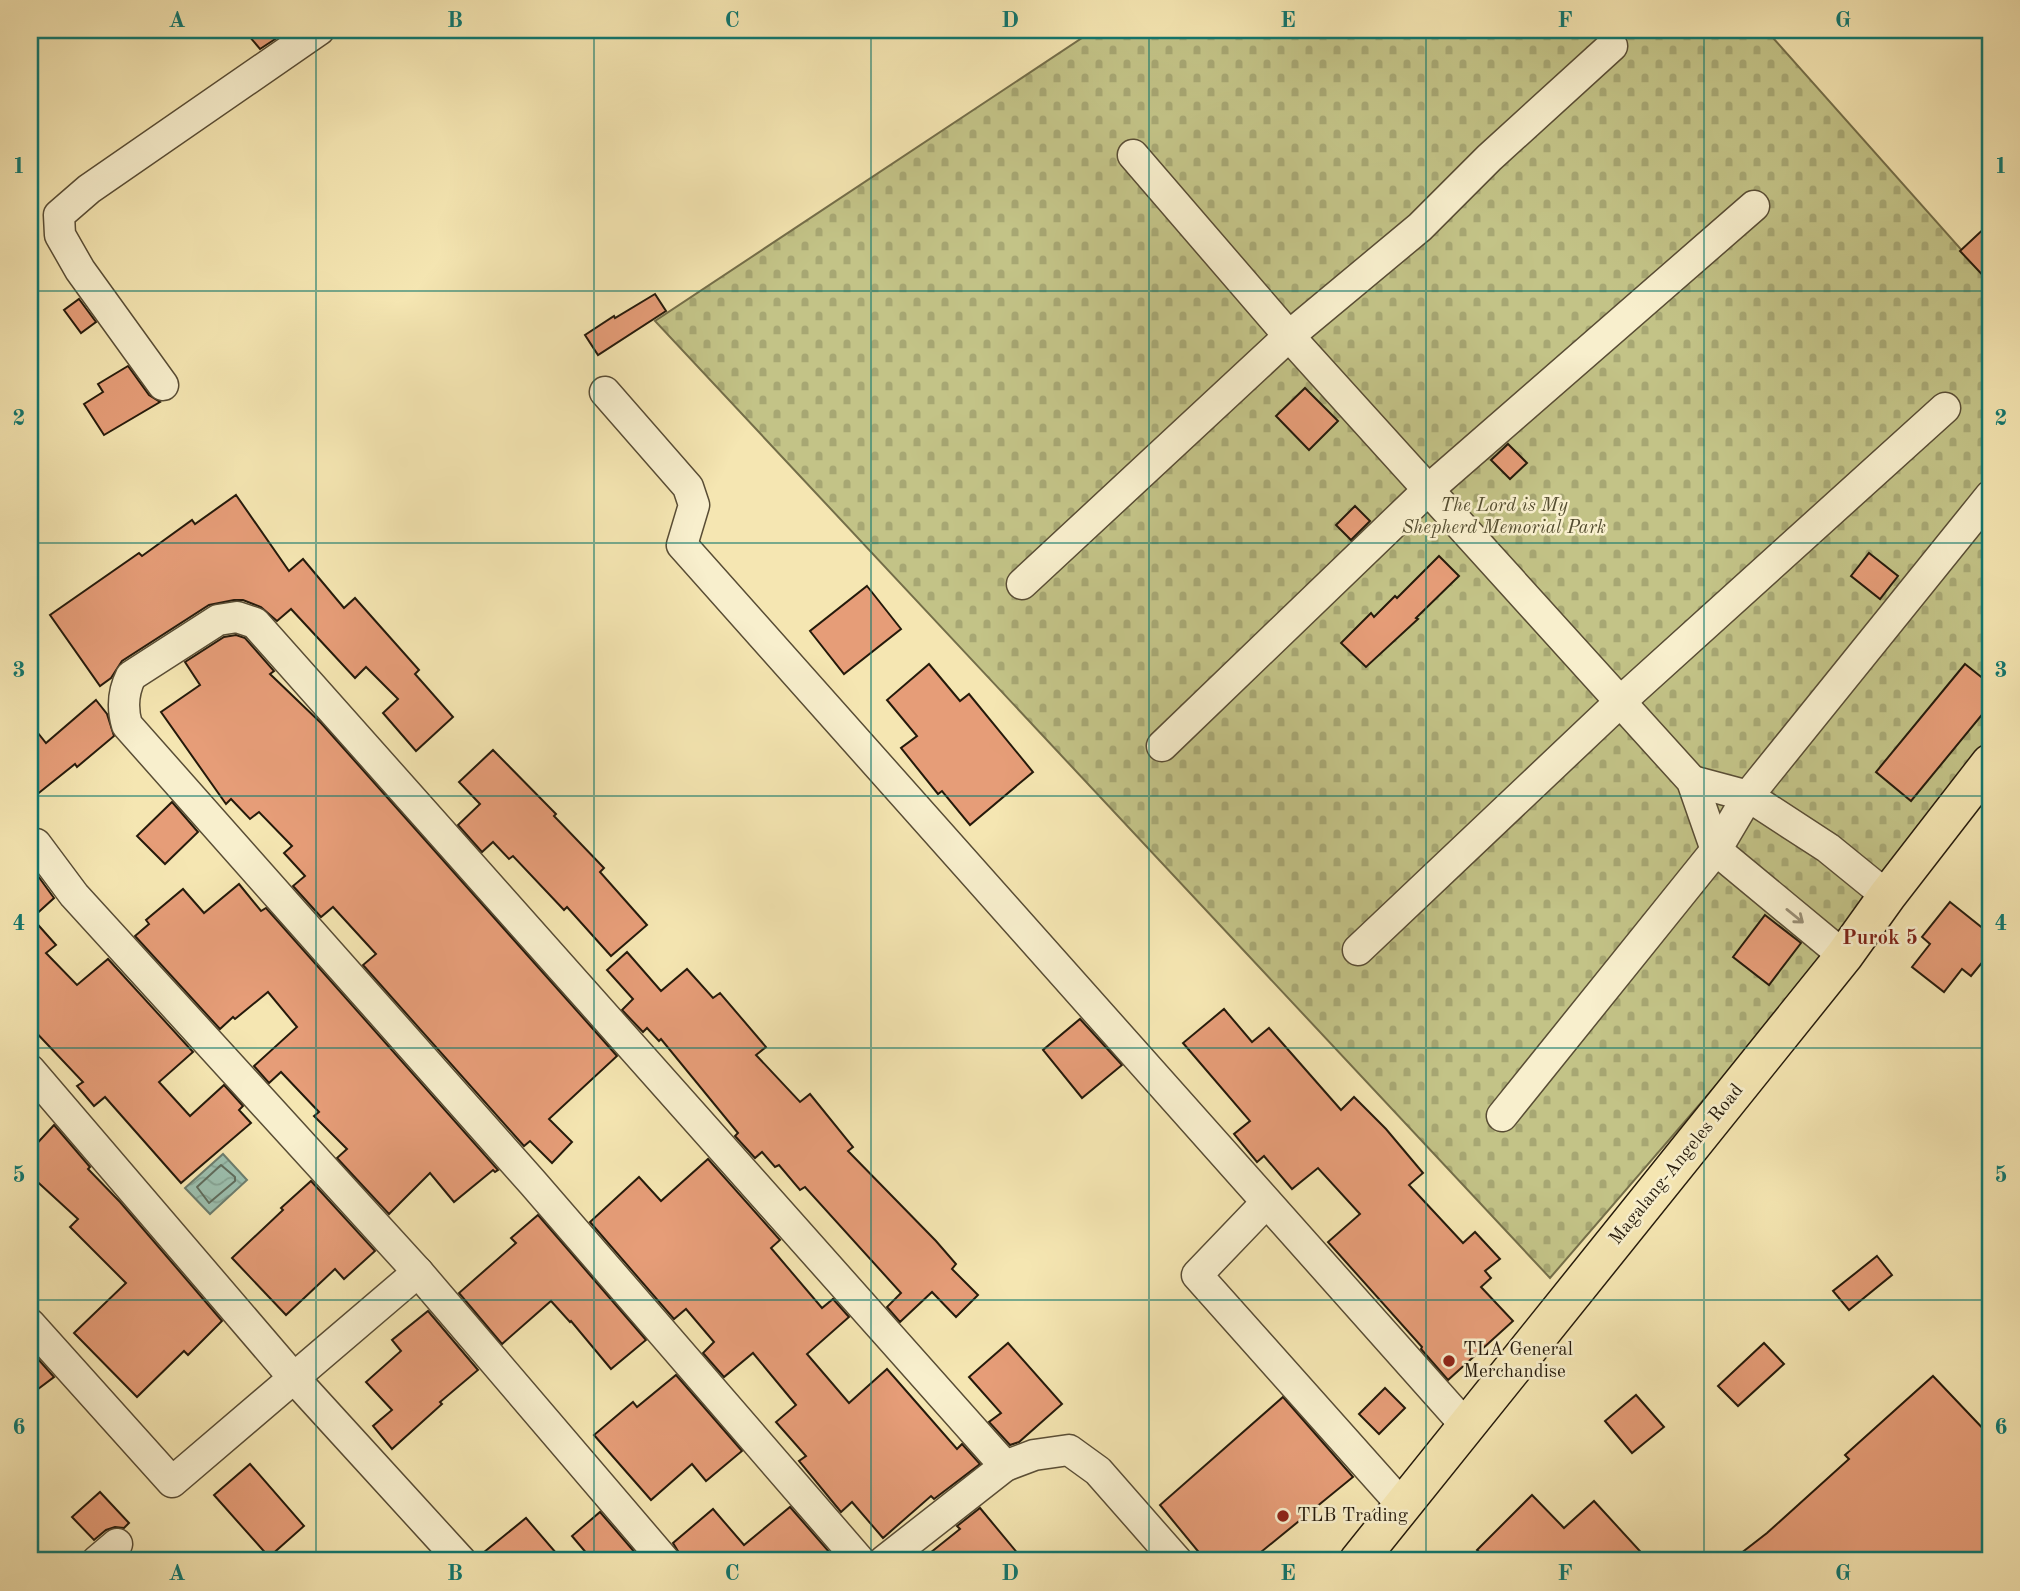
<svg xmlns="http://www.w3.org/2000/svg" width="2020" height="1591" viewBox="0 0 2020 1591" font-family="'Old Standard TT',serif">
<defs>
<pattern id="cemetery-stones" width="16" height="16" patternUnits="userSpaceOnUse" patternTransform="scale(1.75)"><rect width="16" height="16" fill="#c3c387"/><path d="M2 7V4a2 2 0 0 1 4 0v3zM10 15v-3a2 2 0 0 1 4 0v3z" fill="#a7a773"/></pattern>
<pattern id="water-waves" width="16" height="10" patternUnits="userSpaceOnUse" patternTransform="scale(1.75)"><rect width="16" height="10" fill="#9cbfae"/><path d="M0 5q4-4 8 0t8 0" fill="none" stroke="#86a494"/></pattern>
</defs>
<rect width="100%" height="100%" fill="#f5e6b2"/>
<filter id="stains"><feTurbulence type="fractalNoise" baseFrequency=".00286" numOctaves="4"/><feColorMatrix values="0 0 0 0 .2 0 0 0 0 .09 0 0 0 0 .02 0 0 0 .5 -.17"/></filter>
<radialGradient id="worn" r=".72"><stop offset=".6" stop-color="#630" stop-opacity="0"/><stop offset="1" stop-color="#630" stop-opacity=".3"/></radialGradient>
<!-- cemetery -->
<polygon fill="url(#cemetery-stones)" stroke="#746e49" stroke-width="2" points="1094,30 1766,30 1990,282 1990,751 1892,881 1550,1278 655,321"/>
<!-- water -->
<polygon fill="url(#water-waves)" stroke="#6c7d6d" stroke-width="2" points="223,1154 247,1180 210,1214 185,1188"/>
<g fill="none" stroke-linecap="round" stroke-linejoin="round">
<!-- shore -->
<polygon stroke="#606c5c" stroke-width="2" points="221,1165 235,1177 235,1181 209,1203 197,1187"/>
</g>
<!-- building -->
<g fill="#e69d78" stroke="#251a0b" stroke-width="2">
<polygon points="244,30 289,30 260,49"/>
<polygon points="1990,223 1990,283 1960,251"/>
<polygon points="655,294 666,311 598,355 585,335 614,316 615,318"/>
<polygon points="79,299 96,322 81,333 64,310"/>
<polygon points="128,366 149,395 160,402 104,435 84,404 103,392 98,384"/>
<polygon points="1305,388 1338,421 1309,450 1276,416"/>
<polygon points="1508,444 1527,463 1510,479 1491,460"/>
<polygon points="236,495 289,571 303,559 344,608 355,598 419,670 415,674 453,717 416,751 383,713 398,699 366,667 355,678 291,609 277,621 261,607 243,600 234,600 209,605 122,661 111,678 100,686 50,615 139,553 142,556 192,520 195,524"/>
<polygon points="1355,506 1370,521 1351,540 1336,525"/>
<polygon points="1869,553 1898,576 1880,599 1851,576"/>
<polygon points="1439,556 1459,576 1416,618 1418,619 1366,667 1341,643 1371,613 1374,617 1395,596 1397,598"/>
<polygon points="867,586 901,629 844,674 810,631"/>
<polygon points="236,635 245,638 274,671 270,674 321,723 617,1056 549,1119 572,1142 552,1163 530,1141 524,1146 363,965 376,954 333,907 321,917 293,886 305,876 284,853 292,846 259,812 250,819 231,799 226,804 161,712 200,685 185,662 224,637"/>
<polygon points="929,664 960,701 969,694 1033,772 970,825 942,791 938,794 901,748 917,736 887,700"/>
<polygon points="1965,664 1990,684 1990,705 1911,801 1876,772"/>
<polygon points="96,700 107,714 114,736 77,767 75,764 30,800 30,723 46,743"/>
<polygon points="493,750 556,814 554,816 604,868 600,872 647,925 611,956 567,907 564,910 513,856 509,859 493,842 482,852 458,825 480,804 459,782"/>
<polygon points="172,802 198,832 165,864 137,836"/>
<polygon points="30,865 54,898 32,918 56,945 46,953 77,985 108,959 193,1052 159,1082 190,1116 224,1085 243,1106 239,1110 251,1123 181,1183 105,1097 94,1106 77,1086 83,1082 30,1026"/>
<polygon points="239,884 261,911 266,908 498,1170 495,1172 493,1170 454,1202 430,1173 389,1214 337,1158 347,1149 314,1116 319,1112 281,1072 269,1083 254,1066 297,1027 268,992 235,1019 233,1017 220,1029 135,936 149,924 146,920 183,889 204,913"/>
<polygon points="1950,902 1990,934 1990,953 1971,976 1962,969 1944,992 1912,967 1930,944 1922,937"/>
<polygon points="1765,915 1801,943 1769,985 1733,957"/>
<polygon points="627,952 661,991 687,969 713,998 720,993 766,1047 756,1055 800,1102 810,1094 853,1147 848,1151 936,1241 956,1264 952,1269 978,1295 956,1317 932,1292 900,1322 887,1307 901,1293 805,1187 800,1190 779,1165 775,1167 762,1152 755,1158 735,1136 738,1133 661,1039 659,1041 647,1028 643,1032 622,1010 633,999 607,970"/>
<polygon points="1224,1009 1252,1042 1269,1028 1341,1110 1354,1097 1386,1129 1423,1173 1409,1185 1463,1243 1475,1232 1500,1259 1485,1271 1491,1278 1481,1287 1513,1321 1448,1380 1421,1349 1422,1347 1328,1242 1360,1214 1318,1168 1292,1189 1264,1156 1257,1162 1234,1134 1250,1121 1183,1043"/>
<polygon points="1080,1019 1122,1065 1082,1098 1043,1050"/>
<polygon points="54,1125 90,1167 88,1169 120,1202 222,1321 188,1355 184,1351 137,1397 74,1333 126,1283 70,1227 78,1219 30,1175 30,1151"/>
<polygon points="708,1159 780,1240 771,1248 822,1308 833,1299 849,1317 807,1354 849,1403 887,1369 957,1449 962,1444 980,1464 934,1499 931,1496 883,1538 852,1502 841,1512 799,1461 806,1456 776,1422 796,1405 753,1353 724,1377 703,1353 714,1342 686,1309 674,1319 590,1222 639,1177 661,1201"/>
<polygon points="311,1181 375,1251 344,1279 335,1269 286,1315 232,1258 283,1210 281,1208"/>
<polygon points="538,1215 646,1340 611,1369 571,1321 570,1322 551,1301 502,1344 459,1293 516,1243 511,1238"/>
<polygon points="1877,1256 1892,1275 1849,1310 1833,1291"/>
<polygon points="428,1311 478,1370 440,1402 442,1404 392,1449 373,1426 392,1410 366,1382 401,1351 392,1340"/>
<polygon points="1008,1343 1062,1404 1019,1442 1010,1445 989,1422 1001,1413 969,1377"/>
<polygon points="1764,1343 1784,1364 1738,1406 1718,1386"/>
<polygon points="30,1350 54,1377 30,1395"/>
<polygon points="676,1375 742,1451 706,1481 692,1464 651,1500 594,1435 633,1402 637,1407"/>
<polygon points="1933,1376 1990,1436 1990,1561 1731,1561 1767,1533 1849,1459 1845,1455"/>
<polygon points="1385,1388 1405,1408 1379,1434 1359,1414"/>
<polygon points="1636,1395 1664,1427 1632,1453 1605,1421"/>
<polygon points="1283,1397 1353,1477 1250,1561 1206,1561 1160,1505"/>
<polygon points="250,1464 304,1526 269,1557 214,1495"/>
<polygon points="100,1492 129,1523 124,1528 115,1527 106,1530 94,1540 72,1517"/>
<polygon points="1532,1495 1564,1528 1594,1501 1649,1561 1488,1561 1477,1550"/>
<polygon points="790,1507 837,1561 684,1561 673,1543 713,1509 744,1545"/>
<polygon points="980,1508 1024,1561 920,1561 960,1529 957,1526"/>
<polygon points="600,1512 637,1555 630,1561 593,1561 572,1536"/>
<polygon points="526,1518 563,1561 478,1561 478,1557"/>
</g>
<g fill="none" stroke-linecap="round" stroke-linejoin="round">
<!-- minor casing -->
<g stroke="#594d35" stroke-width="33">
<g id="minor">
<polyline points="1133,155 1289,336 1692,781 1716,850 1844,956"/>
<polyline points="163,385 80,270 60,235 59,215 89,189 319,30"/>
<polyline points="605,392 688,487 694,505 682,545 1467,1427"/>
<polyline points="1022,584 1289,336 1420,227 1489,158 1612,46"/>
<polyline points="1162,746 1428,490 1754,206"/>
<polyline points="1692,781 1748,796 1828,848 1887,896"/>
<polyline points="30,848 36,844 74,895 418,1272 665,1561"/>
<polyline points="1358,950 1621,701 1945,408"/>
<polyline points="30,1070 293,1377 461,1561"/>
<polyline points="1502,1116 1716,850 1748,796 1990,496"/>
<polyline points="1266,1203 1197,1275 1403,1506"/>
<polyline points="30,1324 172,1482 418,1272"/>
<polyline points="97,1561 117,1544"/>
<path d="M860,1561L533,1183L127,725C122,708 123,692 131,676L218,620L237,617L255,623L1005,1466"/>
<polyline points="884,1561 1005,1466 1034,1455 1069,1450 1098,1471 1177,1561"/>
</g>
</g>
<!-- major casing -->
<g stroke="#251a0b" stroke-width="40">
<polyline id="major" points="1358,1561 1844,956 1887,896 1990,763"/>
</g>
<!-- minor -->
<use href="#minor" stroke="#f8efcd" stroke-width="30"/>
<!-- major -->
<use href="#major" stroke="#f5e6b2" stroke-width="37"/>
</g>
<!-- one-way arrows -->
<defs><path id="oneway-shaft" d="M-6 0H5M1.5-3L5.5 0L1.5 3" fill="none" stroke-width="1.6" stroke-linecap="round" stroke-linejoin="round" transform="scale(1.75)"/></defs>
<use stroke="#998f76" href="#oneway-shaft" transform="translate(1795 916) rotate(39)"/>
<!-- grid -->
<path fill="none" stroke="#0f766e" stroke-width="2" stroke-opacity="0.55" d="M316,30V1561M594,30V1561M871,30V1561M1149,30V1561M1426,30V1561M1704,30V1561M30,291H1990M30,543H1990M30,796H1990M30,1048H1990M30,1300H1990"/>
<!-- markers -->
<g fill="#8f2418" stroke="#f8efcd" stroke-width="2.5">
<circle cx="1449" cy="1361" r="7"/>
<circle cx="1283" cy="1516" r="7"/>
</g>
<g text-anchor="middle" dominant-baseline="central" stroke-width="5" stroke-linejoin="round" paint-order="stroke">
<!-- park labels -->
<g font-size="19" font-style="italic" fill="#544d30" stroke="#f8efcd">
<text x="1504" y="506">The Lord is My<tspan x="1504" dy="22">Shepherd Memorial Park</tspan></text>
</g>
<!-- street labels -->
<g font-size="19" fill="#251a0b" stroke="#f8efcd">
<text transform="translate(1677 1165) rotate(-51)">Magalang-Angeles Road</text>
</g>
<!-- poi labels -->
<g font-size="19" fill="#251a0b" stroke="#f8efcd" text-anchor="start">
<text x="1463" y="1350">TLA General<tspan x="1463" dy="22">Merchandise</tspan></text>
<text x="1297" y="1516">TLB Trading</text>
</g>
<!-- neighbourhood labels -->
<g font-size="21" font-weight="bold" fill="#7a1f14" stroke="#f8efcd">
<text x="1880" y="938">Purok 5</text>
</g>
</g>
<!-- margin -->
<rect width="2020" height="1591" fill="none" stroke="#f5e6b2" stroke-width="77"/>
<rect x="38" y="38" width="1944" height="1514" fill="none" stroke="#0f766e" stroke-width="2.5"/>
<g font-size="23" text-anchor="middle" font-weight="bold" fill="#0f766e">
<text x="177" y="27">A</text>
<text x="455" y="27">B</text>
<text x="732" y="27">C</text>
<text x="1010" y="27">D</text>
<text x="1288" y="27">E</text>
<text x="1565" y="27">F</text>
<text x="1843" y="27">G</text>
<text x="19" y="173">1</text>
<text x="2001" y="173">1</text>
<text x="19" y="425">2</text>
<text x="2001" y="425">2</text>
<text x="19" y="677">3</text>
<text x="2001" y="677">3</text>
<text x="19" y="930">4</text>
<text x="2001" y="930">4</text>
<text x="19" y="1182">5</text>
<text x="2001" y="1182">5</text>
<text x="19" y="1434">6</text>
<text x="2001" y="1434">6</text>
<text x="177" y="1580">A</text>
<text x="455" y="1580">B</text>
<text x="732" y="1580">C</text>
<text x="1010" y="1580">D</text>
<text x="1288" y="1580">E</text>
<text x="1565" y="1580">F</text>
<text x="1843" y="1580">G</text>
</g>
<rect width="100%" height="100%" filter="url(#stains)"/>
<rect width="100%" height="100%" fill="url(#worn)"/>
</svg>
